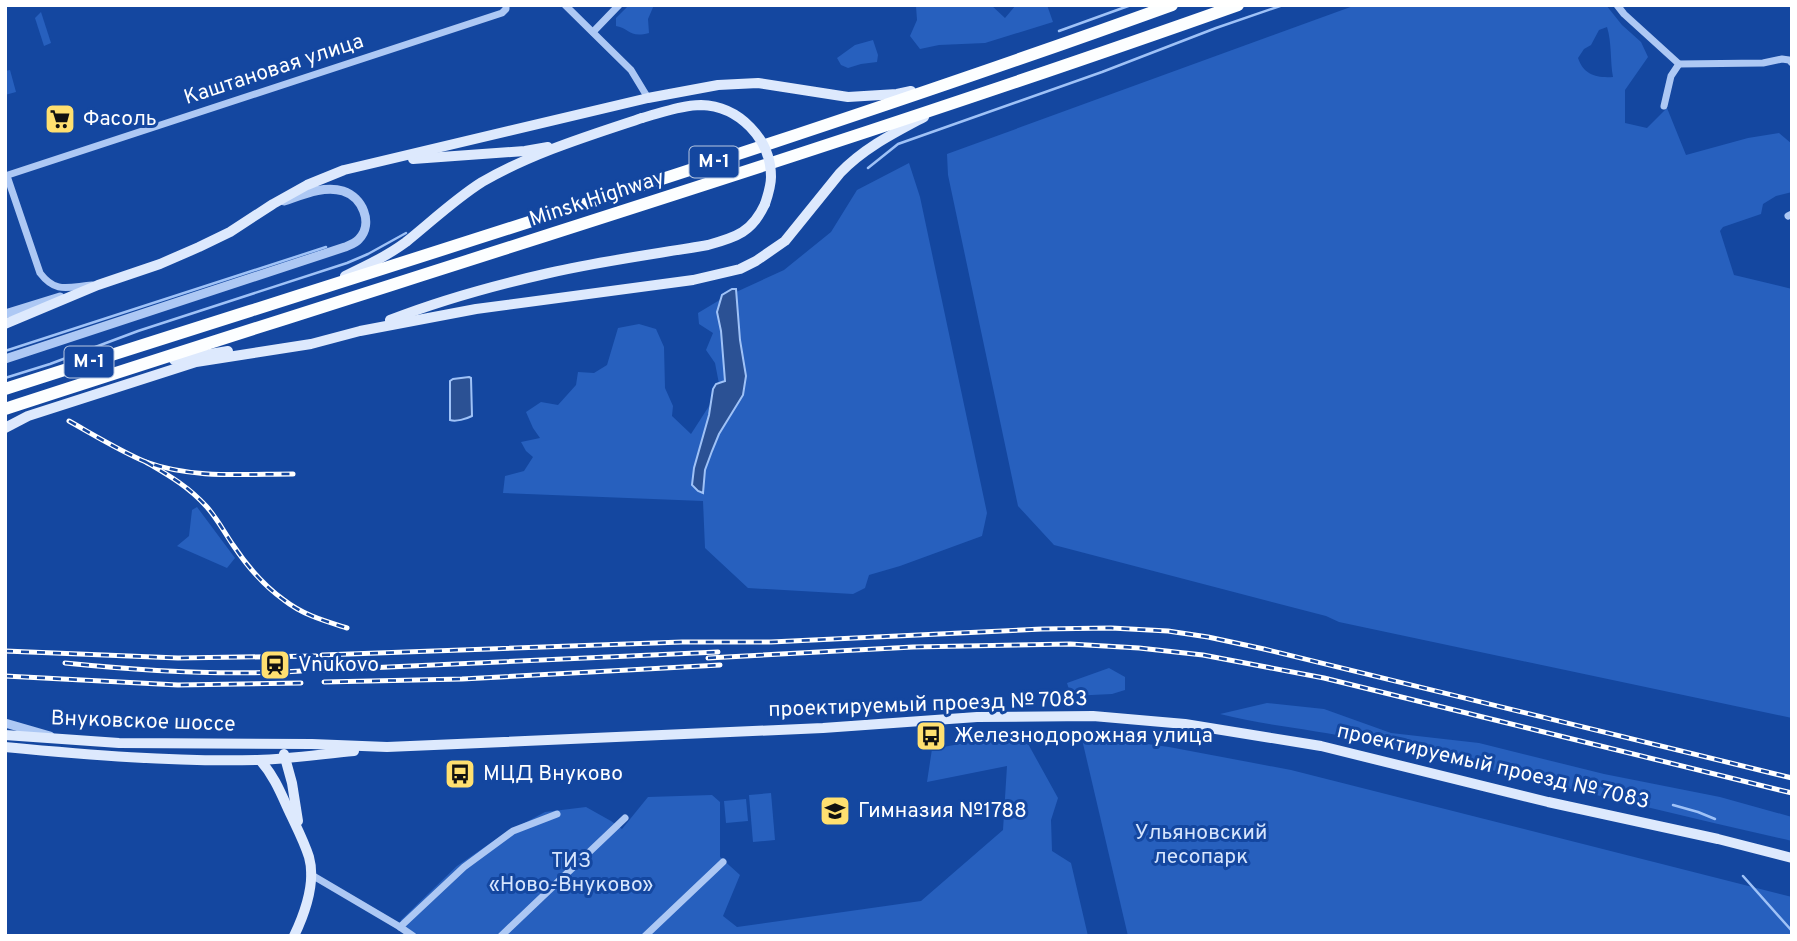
<svg xmlns="http://www.w3.org/2000/svg" width="1797" height="941" viewBox="0 0 1797 941" font-family="Overpass,sans-serif">
<rect width="100%" height="100%" fill="#1447a0"/>
<!-- green -->
<g fill="#2760be" fill-rule="evenodd">
<path d="M629,5H654L648,19L649,33C629,38 631,29 616,26V18Z"/>
<polygon points="918,5 991,5 1005,18 1016,5 1047,5 1053,22 985,43 939,45 920,49 910,36 917,20 916,6"/>
<path d="M1356,5H1606L1622,25L1641,42L1648,57L1625,90V123L1647,128L1667,108L1686,155L1748,138L1779,133L1792,144V192L1776,196L1763,204L1761,214L1723,227L1720,231L1734,275L1792,289V718L1339,622L1326,616L1054,545L1018,506L948,175L947,154ZM1607,27C1612,43 1610,61 1613,77C1596,78 1584,75 1578,58L1584,49L1591,45L1599,30Z"/>
<polygon points="41,12 51,43 44,46 35,18"/>
<polygon points="873,40 878,55 877,62 861,64 848,68 841,65 837,58 855,45"/>
<polygon points="10,70 16,92 5,95 5,71"/>
<polygon points="909,163 920,197 987,513 982,536 900,566 869,575 865,588 853,594 748,588 705,548 703,501 503,493 505,476 524,471 533,457 526,451 521,442 540,438 533,428 526,412 541,402 558,405 576,385 578,372 594,373 607,365 618,328 639,324 656,329 664,347 665,388 673,406 672,416 691,434 720,389 715,363 706,350 713,333 699,324 698,313 723,298 784,270 831,232 857,190"/>
<polygon points="197,507 235,558 227,568 177,546 189,536 192,510"/>
<polygon points="1109,668 1125,677 1125,690 1112,694 1071,696 1067,683"/>
<path d="M1267,703L1324,709L1391,733L1479,743L1604,774L1720,797L1792,817V841C1648,808 1505,772 1361,740C1315,729 1266,726 1220,714Z"/>
<polygon points="1081,735 1169,747 1291,770 1792,897 1792,936 1128,936"/>
<polygon points="993,738 1027,742 1058,798 1051,820 1052,851 1071,863 1088,936 406,936 401,920 457,866 502,835 545,812 586,807 611,821 622,829 648,797 712,795 720,802 720,857 740,875 723,916 737,927 921,901 1003,830 1007,766 927,782 932,749"/>
<polygon points="771,793 775,840 753,842 749,795"/>
<polygon points="746,799 748,821 726,823 724,801"/>
</g>
<!-- water -->
<g fill="#2b5194" stroke="#9fc2f7" stroke-width="2">
<polygon points="732,289 736,289 740,340 746,376 743,395 719,434 712,451 705,470 703,493 698,491 692,485 694,468 709,415 713,389 716,384 725,381 721,331 717,312 722,295"/>
<path d="M469,377L471,378L472,416C466,419 456,422 450,420V381L453,379Z"/>
</g>
<g fill="none" stroke-linecap="round" stroke-linejoin="round">
<!-- stream -->
<g stroke="#9fc2f7" stroke-width="2.5">
<polyline points="1059,31 1131,5"/>
<polyline points="868,168 898,144 1102,72 1216,28 1283,5"/>
<polyline points="5,351 326,247"/>
<polyline points="5,378 50,364 138,331 347,263 368,254 406,233"/>
<polyline points="1673,805 1698,812 1715,819"/>
<polyline points="1743,876 1792,931"/>
</g>
<!-- minor -->
<g stroke="#adc8f4" stroke-width="7">
<polyline points="565,5 631,70 648,98"/>
<polyline points="1617,5 1624,14 1679,64 1763,63 1782,59 1789,60 1792,63"/>
<polyline points="593,32 619,5"/>
<polyline points="1664,106 1671,76 1679,64"/>
<polyline points="5,176 502,13 506,9 506,5"/>
<path d="M7,176L40,273C56,294 68,287 92,285"/>
<polyline points="1788,216 1792,214"/>
<polyline points="310,874 400,927 413,936"/>
<polyline points="400,927 464,867 513,831 557,814"/>
<polyline points="501,936 625,818"/>
<polyline points="645,936 723,862"/>
</g>
<!-- tertiary -->
<g stroke="#adc8f4" stroke-width="9">
<polyline points="5,314 60,297"/>
<path d="M5,359L345,247C350,245 356,243 359,239C374,223 362,197 343,191C324,185 302,195 284,201"/>
<polyline points="5,723 50,736"/>
</g>
<!-- secondary -->
<g stroke="#dde9fd" stroke-width="10">
<polyline points="413,159 525,151 548,147"/>
<path d="M345,276C366,266 387,256 406,242C431,222 455,199 482,182C532,153 588,136 642,118"/>
<path d="M390,320C441,300 496,285 549,273C601,261 655,254 708,245C737,237 752,232 765,204"/>
<polyline points="5,324 98,285 160,264 199,247 230,232 273,204 307,185 344,170 648,98 718,85 758,83 848,97 897,94 911,91"/>
<polyline points="174,360 228,351"/>
<path d="M5,428L28,416L196,362L311,344L360,331L476,309L693,280L740,269L756,261L785,241L840,173C864,148 894,133 924,117"/>
<polyline points="5,735 119,743 312,744 387,747 823,728 977,717 1093,716 1185,724 1321,746 1548,802 1718,839 1792,858"/>
<path d="M5,747C89,755 173,762 257,760C290,759 322,754 354,751"/>
<polyline points="284,754 292,783 298,821"/>
<path d="M260,760C274,776 280,791 289,811C296,826 304,841 309,857C316,882 305,913 294,936"/>
</g>
<!-- trunk -->
<g stroke="#fcfeff" stroke-width="12">
<path d="M5,389C395,264 787,144 1172,5"/>
<path d="M5,409C416,275 830,150 1238,5"/>
</g>
<!-- rail casing -->
<g stroke="#fff" stroke-width="5">
<g id="rail">
<path d="M69,421C94,435 120,451 146,462C192,479 245,474 293,474"/>
<path d="M146,462C168,475 188,486 206,506C217,518 224,532 233,545C247,566 263,585 284,600C303,615 325,621 347,628"/>
<polyline points="5,651 178,658 316,656"/>
<polyline points="322,655 682,642 771,642 1042,629 1111,628 1168,631 1208,637 1264,649 1792,778"/>
<polyline points="708,658 913,647 1070,644 1139,648 1203,655 1324,678 1792,793"/>
<path d="M65,663C144,671 222,676 301,671"/>
<polyline points="323,670 718,652"/>
<polyline points="5,676 178,685 301,683"/>
<polyline points="324,682 462,679 720,665"/>
</g>
</g>
<!-- rail -->
<use href="#rail" stroke="#1447a0" stroke-width="2.5" stroke-dasharray="8" stroke-linecap="butt"/>
<!-- secondary-bridge -->
<path stroke="#dde9fd" stroke-width="10" d="M642,118C661,113 681,105 701,105C739,106 771,139 771,177C771,186 768,195 765,204"/>
</g>
<!-- icons -->
<defs>
<g id="supermarket-square" transform="scale(1.575)"><rect x="-9" y="-9" width="18" height="18" rx="4" fill="#ffe070" stroke="#1447a0"/><path d="M-6-5.5h2.5l.6 2H6L4.5 2H-2.5L-4.4-4H-6ZM-1.5 3.2a1.3 1.3 0 1 0 .1 0ZM3 3.2a1.3 1.3 0 1 0 .1 0Z" fill="#111"/></g>
<g id="station-square" transform="scale(1.575)"><rect x="-9" y="-9" width="18" height="18" rx="4" fill="#ffe070" stroke="#1447a0"/><path d="M-3-6H3Q5-6 5-4V2Q5 4 3 4L4.5 6H3L1.5 4h-3L-3 6H-4.5L-3 4Q-5 4-5 2V-4Q-5-6-3-6ZM-3.5-4v3h7v-3ZM-3.5 1v1.5H-2V1ZM2 1v1.5H3.5V1Z" fill="#111"/></g>
<g id="bus-square" transform="scale(1.575)"><rect x="-9" y="-9" width="18" height="18" rx="4" fill="#ffe070" stroke="#1447a0"/><path d="M-5-6H5V4H4V6H2V4H-2V6H-4V4H-5ZM-3.5-4V0h7V-4ZM-3.5 1.2v1.5H-2V1.2ZM2 1.2v1.5H3.5V1.2Z" fill="#111"/></g>
<g id="school-square" transform="scale(1.575)"><rect x="-9" y="-9" width="18" height="18" rx="4" fill="#ffe070" stroke="#1447a0"/><path d="M0-5L7-2L0 1L-7-2ZM-4 1L0 2.5L4 1V4Q0 6-4 4Z" fill="#111"/></g>
</defs>
<g fill-rule="evenodd">
<use href="#supermarket-square" x="60" y="119"/>
<use href="#station-square" x="275" y="665"/>
<use href="#bus-square" x="931" y="736"/>
<use href="#bus-square" x="460" y="774"/>
<use href="#school-square" x="835" y="811"/>
</g>
<g text-anchor="middle" dominant-baseline="central" stroke-width="6" stroke-linejoin="round" paint-order="stroke">
<!-- shield labels -->
<g fill="#1447a0" stroke="#b8c8e2" stroke-width="2">
<rect x="689.5" y="146.5" width="49" height="31" rx="5"/>
<rect x="64.5" y="346.5" width="49" height="31" rx="5"/>
</g>
<g font-size="19" font-weight="bold" fill="#fff">
<text x="714" y="162">М-1</text>
<text x="89" y="362">М-1</text>
</g>
<!-- street labels -->
<g font-size="21" fill="#fff" stroke="#1447a0">
<text transform="translate(274 70) rotate(-18)">Каштановая улица</text>
<text transform="translate(597 199) rotate(-18)">Minsk Highway</text>
<text transform="translate(928 705) rotate(-2)">проектируемый проезд № 7083</text>
<text transform="translate(143 722) rotate(2)">Внуковское шоссе</text>
<text transform="translate(1493 767) rotate(13)">проектируемый проезд № 7083</text>
</g>
<!-- poi labels -->
<g font-size="21" fill="#fff" stroke="#1447a0" text-anchor="start">
<text x="83" y="119">Фасоль</text>
<text x="298" y="665">Vnukovo</text>
<text x="954" y="736">Железнодорожная улица</text>
<text x="483" y="774">МЦД Внуково</text>
<text x="858" y="811">Гимназия №1788</text>
</g>
<!-- park labels -->
<g font-size="21" fill="#d6e5fd" stroke="#1447a0">
<text x="1201" y="833">Ульяновский<tspan x="1201" dy="24">лесопарк</tspan></text>
<text x="571" y="861">ТИЗ<tspan x="571" dy="24">«Ново-Внуково»</tspan></text>
</g>
</g>
<!-- border -->
<rect width="1797" height="941" fill="none" stroke="#ffffff" stroke-width="14"/>
</svg>
